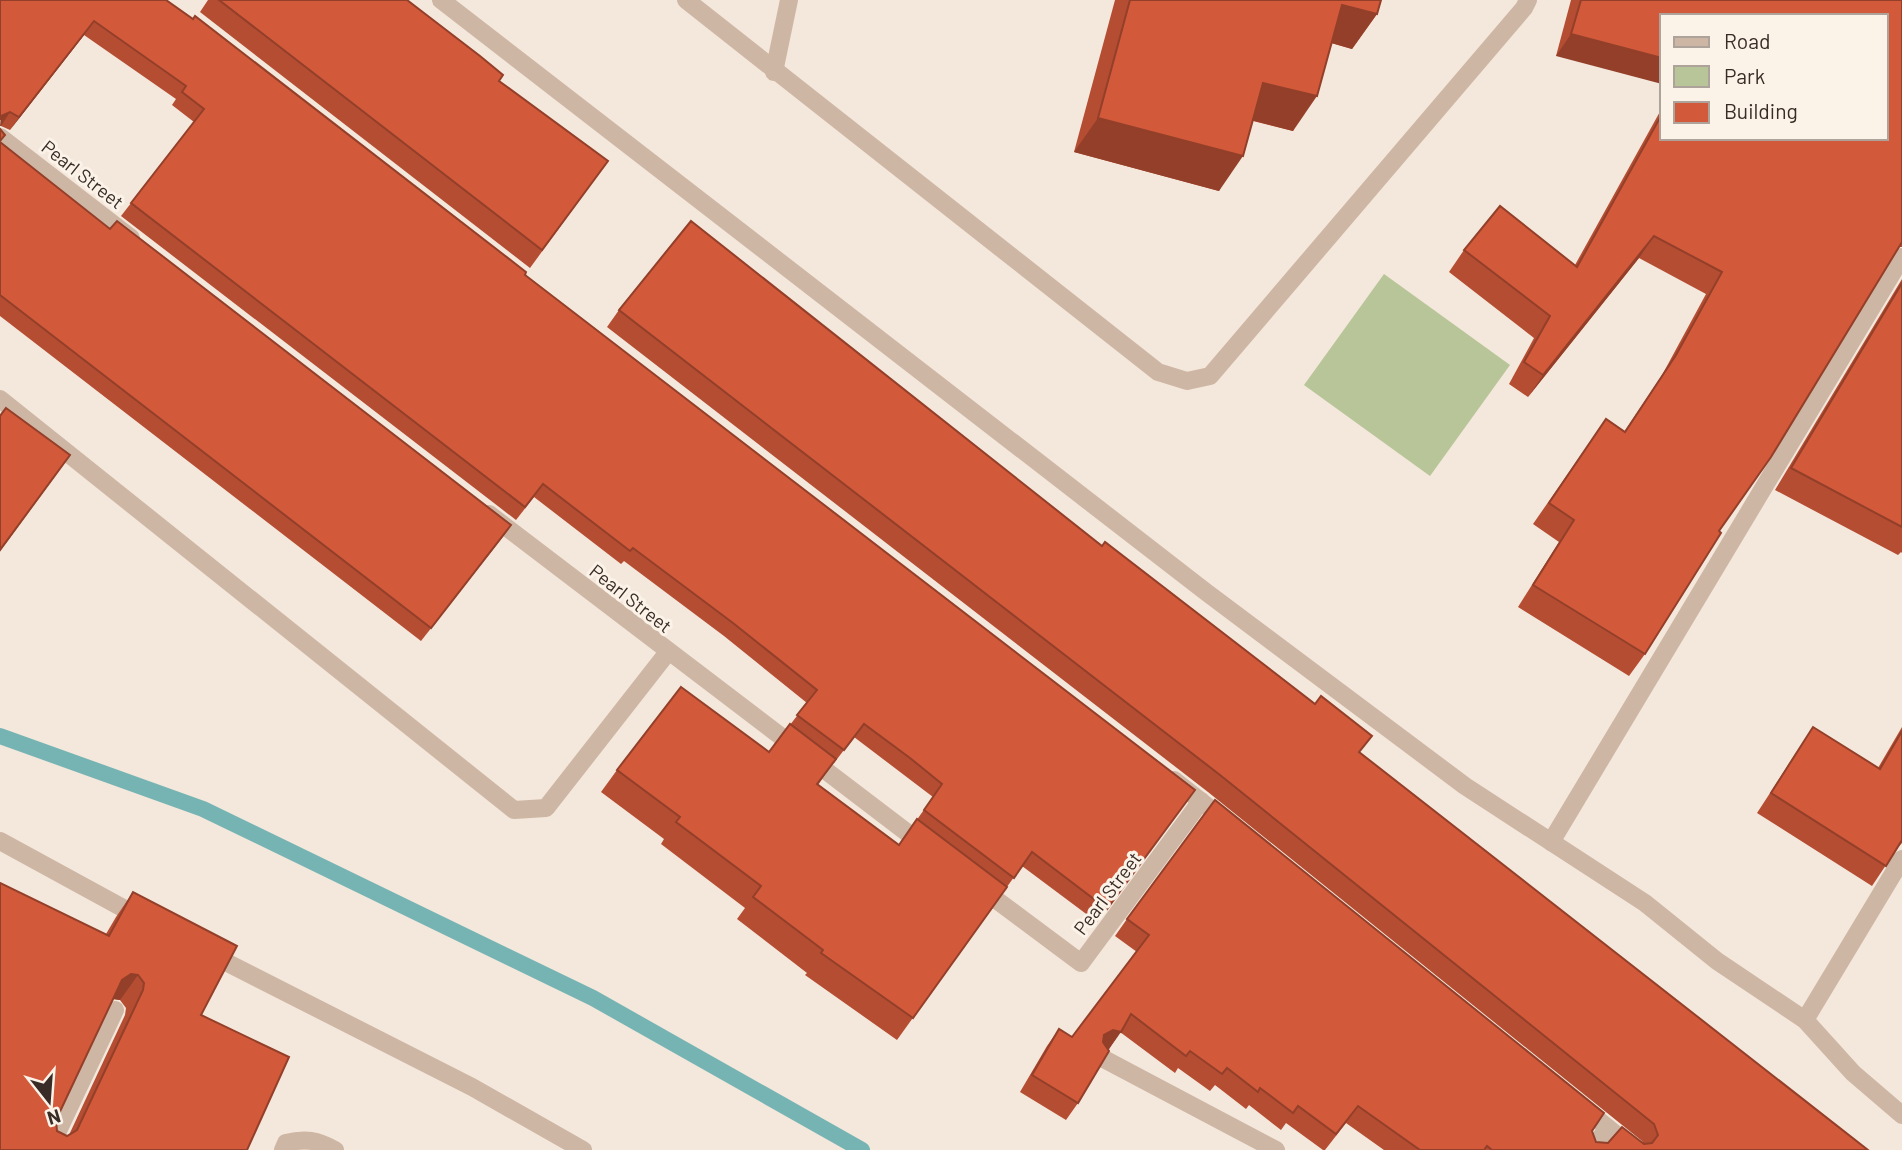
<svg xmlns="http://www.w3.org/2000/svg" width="1902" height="1150" viewBox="0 0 1902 1150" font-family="Barlow,sans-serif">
<rect width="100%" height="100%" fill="#f4e7db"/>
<!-- green -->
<polygon fill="#b8c599" points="1384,274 1510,365 1430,476 1304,385"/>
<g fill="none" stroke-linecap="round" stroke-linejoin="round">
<!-- stream -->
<polyline stroke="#76b4b4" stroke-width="16" points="0,736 203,809 593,998 862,1150"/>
<!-- service -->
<g stroke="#ceb6a5" stroke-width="18">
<polyline points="686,0 1158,372 1187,381 1210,376 1524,8 1528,0"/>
<polyline points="774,72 789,0"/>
</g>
<!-- minor -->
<g stroke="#ceb6a5" stroke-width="18">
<polyline points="441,0 1206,592 1465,786 1645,903 1717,961 1805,1020 1853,1073 1902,1115"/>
<polyline points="0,137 131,238"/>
<polyline points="0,399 514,810 546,808 668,652"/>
<polyline points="489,514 926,847"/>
<polyline points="1174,780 1226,821"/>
<polyline points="0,841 143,919"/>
<polyline points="1551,842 1902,257"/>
<polyline points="979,887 1081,963 1201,801"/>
<polyline points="208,953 472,1087 583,1150"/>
<polyline points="1805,1020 1902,859"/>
<polyline points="1102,1058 1276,1150"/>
<polyline points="1581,1106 1635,1150"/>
<polyline points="49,1150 115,1010"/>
<path d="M283,1150L286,1143C305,1138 317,1140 335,1150"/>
<polyline points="1591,1150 1608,1128"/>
</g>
</g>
<!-- wall -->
<g fill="#b54d33" fill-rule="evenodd">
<path d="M0,0H166L1195,790L1097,922L1022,866L897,1040L805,975L807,973L737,919L745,908L661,844L664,839L601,792L617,770L769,752L807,703L724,636L624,561L621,564L534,497L516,520L121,216L194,122L172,105L176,99L84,35L10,130L1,126ZM854,737L933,797L899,845L818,785L834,762V763Z"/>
<polygon points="208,0 407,0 499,81 608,161 530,268 200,12"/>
<polygon points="1115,0 1381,0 1377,14 1352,49 1331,43 1293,131 1253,121 1219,191 1074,152"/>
<polygon points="1571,0 1902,0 1902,247 1899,247 1719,531 1645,654 1629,676 1518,607 1559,542 1533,524 1606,419 1624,432 1661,377 1706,294 1639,258 1528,397 1509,384 1534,338 1449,272 1464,250 1575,265 1662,108 1662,138 1886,16 1556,56"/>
<polygon points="0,142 110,229 511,525 421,641 0,316"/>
<polygon points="1902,279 1902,553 1901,552 1898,555 1775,490"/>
<polygon points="619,310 1360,753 1868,1150 1384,1150 1346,1123 1325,1150 1323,1150 1286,1123 1281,1130 1249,1105 1246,1109 1215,1085 1210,1091 1178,1068 1175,1073 1120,1032 1109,1049 1107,1048 1078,1103 1066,1120 1020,1092 1047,1046 1059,1029 1072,1037 1137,952 1115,936 1127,919 1592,1131 1596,1142 1643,1143 1642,1141 1208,792 607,327"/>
<polygon points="1813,727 1878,768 1902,727 1902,843 1898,847 1872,886 1757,813"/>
<path d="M133,892L201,1015L247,1150H0L106,934L116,917ZM113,999L120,1000L126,1008L125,1015L69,1135L67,1136L57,1131L56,1120Z"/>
</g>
<!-- shaded-wall -->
<g fill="#933f29">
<polygon points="1342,5 1377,14 1352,49 1318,39"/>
<polygon points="94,21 84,35 10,130 19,117"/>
<polygon points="1571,34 1662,58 1662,84 1556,56"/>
<polygon points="1263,83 1317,96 1293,131 1239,117"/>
<polygon points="10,112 1,126 0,126 1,116"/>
<polygon points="1098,118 1243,156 1219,191 1074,152"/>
<polygon points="1654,236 1639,258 1528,397 1543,375"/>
<polygon points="70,455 50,483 0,551 0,550"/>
<polygon points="511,525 502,538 421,641 431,628"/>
<polygon points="131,974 138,975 120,1000 113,999 122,980"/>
<polygon points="1113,1030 1121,1032 1109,1049 1101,1047 1104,1035"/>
</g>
<!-- building -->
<g fill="#d25a3b" stroke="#933f29" stroke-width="2" fill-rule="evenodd">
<polygon points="0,0 166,0 193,19 195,16 526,272 525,275 1195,790 1107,909 1032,852 1014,878 924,810 942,784 910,758 864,724 844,750 797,715 817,690 733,623 633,548 630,551 543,484 525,507 131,203 204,109 182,92 186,86 94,21 19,117 10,112 1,116 0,120"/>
<polygon points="219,0 407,0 480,56 503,75 499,81 608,161 542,250"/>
<polygon points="1130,0 1381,0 1377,14 1342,5 1317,96 1263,83 1243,156 1098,118"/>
<polygon points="1581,0 1902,0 1902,242 1771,457 1719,531 1721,533 1645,654 1533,585 1574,520 1549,503 1606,419 1625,432 1676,355 1722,272 1654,236 1543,375 1524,362 1550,316 1464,250 1500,206 1577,267 1662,114 1662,138 1886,138 1886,16 1662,16 1662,58 1571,34"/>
<polygon points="0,129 5,135 0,141"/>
<polygon points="0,142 110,229 117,221 511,525 431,628 0,295"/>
<polygon points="691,221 1102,546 1105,542 1315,704 1321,696 1372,736 1359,752 1868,1150 1492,1150 1487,1146 1484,1150 1420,1150 1358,1106 1336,1134 1298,1106 1293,1113 1260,1088 1258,1092 1227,1068 1222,1074 1190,1051 1186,1056 1131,1014 1121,1032 1113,1030 1104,1035 1103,1042 1109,1051 1078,1103 1032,1075 1059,1029 1072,1037 1149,935 1127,919 1215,800 1604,1113 1592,1131 1596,1142 1608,1143 1622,1127 1644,1144 1652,1143 1658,1135 1654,1124 1220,775 619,310"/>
<polygon points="1902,283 1902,527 1791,468"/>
<polygon points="6,408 70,455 0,550 0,416"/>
<polygon points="681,687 769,752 790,724 836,759 817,784 899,845 917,819 1007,887 913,1018 821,953 823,950 753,897 761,886 676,822 680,817 617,770"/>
<polygon points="1813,727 1880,769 1902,731 1902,840 1886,866 1771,793"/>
<path d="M0,883L109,936L133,892L237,946L201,1015L289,1057L247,1150H248H0ZM131,974L138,975L144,983L143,990L77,1130L67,1136L57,1131L56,1120L122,980Z"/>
</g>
<g text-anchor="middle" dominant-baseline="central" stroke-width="6" stroke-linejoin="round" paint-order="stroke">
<!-- street labels -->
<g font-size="19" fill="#392c27" stroke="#fbf2e8">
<text transform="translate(83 174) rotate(38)">Pearl Street</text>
<text transform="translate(631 598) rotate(38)">Pearl Street</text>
<text transform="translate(1107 893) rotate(-53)">Pearl Street</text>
</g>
</g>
<!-- legend -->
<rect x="1660" y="14" width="228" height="126" fill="#fbf2e8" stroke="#ada39b" stroke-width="2"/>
<rect x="1674" y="37" width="35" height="10" fill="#ceb6a5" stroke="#ada39b" stroke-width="2"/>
<text x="1724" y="49" font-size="21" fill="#392c27">Road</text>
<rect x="1674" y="66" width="35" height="21" fill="#b8c599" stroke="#ada39b" stroke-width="2"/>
<text x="1724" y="84" font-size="21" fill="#392c27">Park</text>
<rect x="1674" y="102" width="35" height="21" fill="#d25a3b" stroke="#ada39b" stroke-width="2"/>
<text x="1724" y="119" font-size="21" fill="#392c27">Building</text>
<!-- north arrow -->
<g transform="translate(49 1101) rotate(163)" stroke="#fbf2e8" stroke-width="5" paint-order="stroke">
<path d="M0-5L12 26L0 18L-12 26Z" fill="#392c27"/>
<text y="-10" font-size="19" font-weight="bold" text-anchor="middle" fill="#392c27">N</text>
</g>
</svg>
